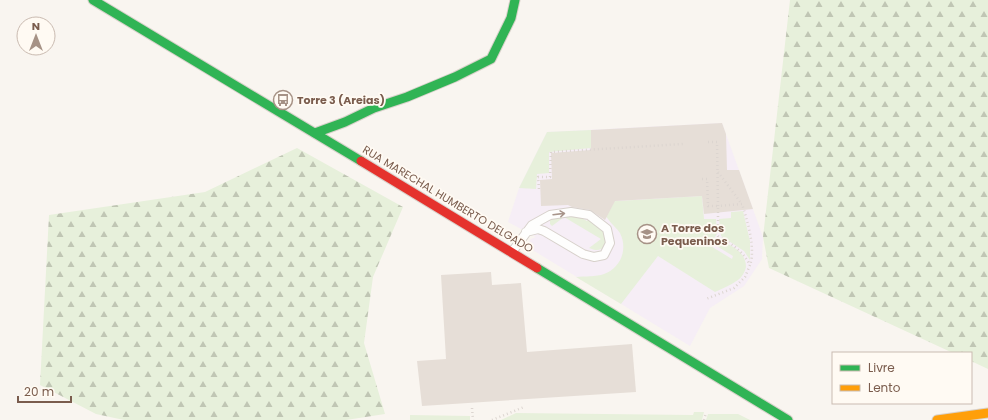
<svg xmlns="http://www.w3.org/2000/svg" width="988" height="420" viewBox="0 0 988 420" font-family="Poppins,sans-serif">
<defs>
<pattern id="forest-firs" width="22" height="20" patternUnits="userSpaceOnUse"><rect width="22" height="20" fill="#e7f0db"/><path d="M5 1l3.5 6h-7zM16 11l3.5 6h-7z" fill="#c0c6b4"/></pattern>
</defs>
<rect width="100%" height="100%" fill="#f9f5f0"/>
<!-- education -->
<polygon fill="#f6eef6" points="722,123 763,237 762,259 744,286 710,308 690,346 531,249 529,246 529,242 531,239 536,237 508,222 519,188 547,132"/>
<!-- grass -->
<g fill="#e7f0db">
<polygon points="591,130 591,148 549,152 549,173 537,174 536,189 519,188 547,132"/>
<path d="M702,196L704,219H716L717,234L709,245L732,259L733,256L715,245L719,239C731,246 746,251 746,267C745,272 742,277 738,280C731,285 723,288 715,292L658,256L621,304L576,277C585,276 596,277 604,274C621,268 628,249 620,233C617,228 611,224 608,219C604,215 602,208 600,202Z"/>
<polygon points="743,211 750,241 750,260 744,251 721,236 719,219 731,218 731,212"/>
<path d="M555,215L578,216L587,221L589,218L605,228L606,246C600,251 596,251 589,248L601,239L564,217L552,226L550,224V219Z"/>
<polygon points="694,412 704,412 702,420 501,420 516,413 693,415"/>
<polygon points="708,414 738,414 750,420 706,420"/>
<polygon points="410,415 470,416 470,420 410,420"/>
</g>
<!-- forest -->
<g fill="url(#forest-firs)">
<polygon points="790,0 988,0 988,369 971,361 971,353 953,353 769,268 763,237"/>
<polygon points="297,148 403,207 373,277 364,343 385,414 346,420 124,420 96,414 40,385 49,215 205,192"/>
</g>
<!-- building -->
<g fill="#e6ded7">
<polygon points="722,123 726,134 727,170 739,170 753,209 704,214 702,196 615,201 605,220 590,210 572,207 568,205 541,206 540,180 552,179 551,153 591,150 591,130"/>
<polygon points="491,272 492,285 521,283 527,352 632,344 636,392 422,406 417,361 446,359 441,275"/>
</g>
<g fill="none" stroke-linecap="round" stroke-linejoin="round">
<!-- lane casing -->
<g stroke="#d7d1cb" stroke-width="10">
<polyline id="lane" points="512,252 532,225 550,215 571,212 589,215 607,229 610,243 604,255 594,257 583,254 544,231 538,229 526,232"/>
</g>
<!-- fast casing -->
<g stroke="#d9d2cb" stroke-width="11">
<g id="fast">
<polyline points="93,0 361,161"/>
<polyline points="315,133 345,122 374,108 407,97 455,77 491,59 511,18 515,0"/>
<polyline points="537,268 788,420"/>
</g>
</g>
<!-- slow casing -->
<g stroke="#d9d2cb" stroke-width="11">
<polyline id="slow" points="937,420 988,413"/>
</g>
<!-- jam casing -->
<g stroke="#d9d2cb" stroke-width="11">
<polyline id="jam" points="361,161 537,268"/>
</g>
<!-- path -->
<g stroke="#dcd5d0" stroke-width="2.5" stroke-dasharray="1 3" stroke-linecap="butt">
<path d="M708,142H717L718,206L742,204C747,219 756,249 750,265"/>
<polyline points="718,172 741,203"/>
<path d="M702,179H707L708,206H718V236C732,244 743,251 750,265L745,277L734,288L706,299"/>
<polyline points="539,189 538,177 550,177 551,152 683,144"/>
<polyline points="712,246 718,236"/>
<polyline points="472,408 473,420"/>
<polyline points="492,420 524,407"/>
<polyline points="704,420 706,413"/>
</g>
<!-- lane -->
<use href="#lane" stroke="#fefefd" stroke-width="8"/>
<!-- fast -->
<use href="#fast" stroke="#30b455" stroke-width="9"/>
<!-- slow -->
<use href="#slow" stroke="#ff9f0a" stroke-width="9"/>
<!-- jam -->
<use href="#jam" stroke="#e5322d" stroke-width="9"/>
</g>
<!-- one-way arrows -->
<defs><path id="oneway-shaft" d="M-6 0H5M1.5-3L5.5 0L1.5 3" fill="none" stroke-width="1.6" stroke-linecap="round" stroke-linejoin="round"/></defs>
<use stroke="#a8958b" href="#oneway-shaft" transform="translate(559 214) rotate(-7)"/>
<!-- icons -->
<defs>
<g id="bus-ring" transform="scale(1)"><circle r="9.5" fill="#fffaf3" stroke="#a69286" stroke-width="1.5"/><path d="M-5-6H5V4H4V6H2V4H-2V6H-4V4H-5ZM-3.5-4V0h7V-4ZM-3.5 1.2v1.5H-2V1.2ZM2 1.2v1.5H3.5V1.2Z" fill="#a69286"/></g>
<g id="school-ring" transform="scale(1)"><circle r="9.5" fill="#fffaf3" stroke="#a69286" stroke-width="1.5"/><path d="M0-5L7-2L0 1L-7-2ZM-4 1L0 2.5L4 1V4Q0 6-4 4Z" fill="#a69286"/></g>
</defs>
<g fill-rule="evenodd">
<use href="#bus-ring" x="283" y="100"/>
<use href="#school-ring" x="647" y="234"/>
</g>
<g text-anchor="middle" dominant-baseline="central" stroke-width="3.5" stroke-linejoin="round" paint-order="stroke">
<!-- poi labels -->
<g font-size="11" font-weight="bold" fill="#7a5c4d" stroke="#fffaf3" text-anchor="start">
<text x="297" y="100">Torre 3 (Areias)</text>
<text x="661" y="228">A Torre dos<tspan x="661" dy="13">Pequeninos</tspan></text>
</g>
<!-- street labels -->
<g font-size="11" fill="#7a5c4d" stroke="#fffaf3">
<text transform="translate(448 199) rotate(31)">RUA MARECHAL HUMBERTO DELGADO</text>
</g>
</g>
<!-- legend -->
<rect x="832" y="352" width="140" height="52" fill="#fffaf3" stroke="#cabbb1"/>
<rect x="840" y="365" width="20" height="6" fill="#30b455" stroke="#cabbb1"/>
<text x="868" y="372" font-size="12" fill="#7a5c4d">Livre</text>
<rect x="840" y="385" width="20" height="6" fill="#ff9f0a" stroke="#cabbb1"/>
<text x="868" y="392" font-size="12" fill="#7a5c4d">Lento</text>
<!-- north arrow -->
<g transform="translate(36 36)"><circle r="19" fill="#fffaf3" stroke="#cabbb1"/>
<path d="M0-3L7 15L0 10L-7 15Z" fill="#a69286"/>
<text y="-6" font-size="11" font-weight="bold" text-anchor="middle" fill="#7a5c4d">N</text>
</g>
<!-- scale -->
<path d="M18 396v6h53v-6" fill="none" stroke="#7a5c4d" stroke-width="2"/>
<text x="24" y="396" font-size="12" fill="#7a5c4d" stroke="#fffaf3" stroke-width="3" paint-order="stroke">20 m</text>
</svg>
